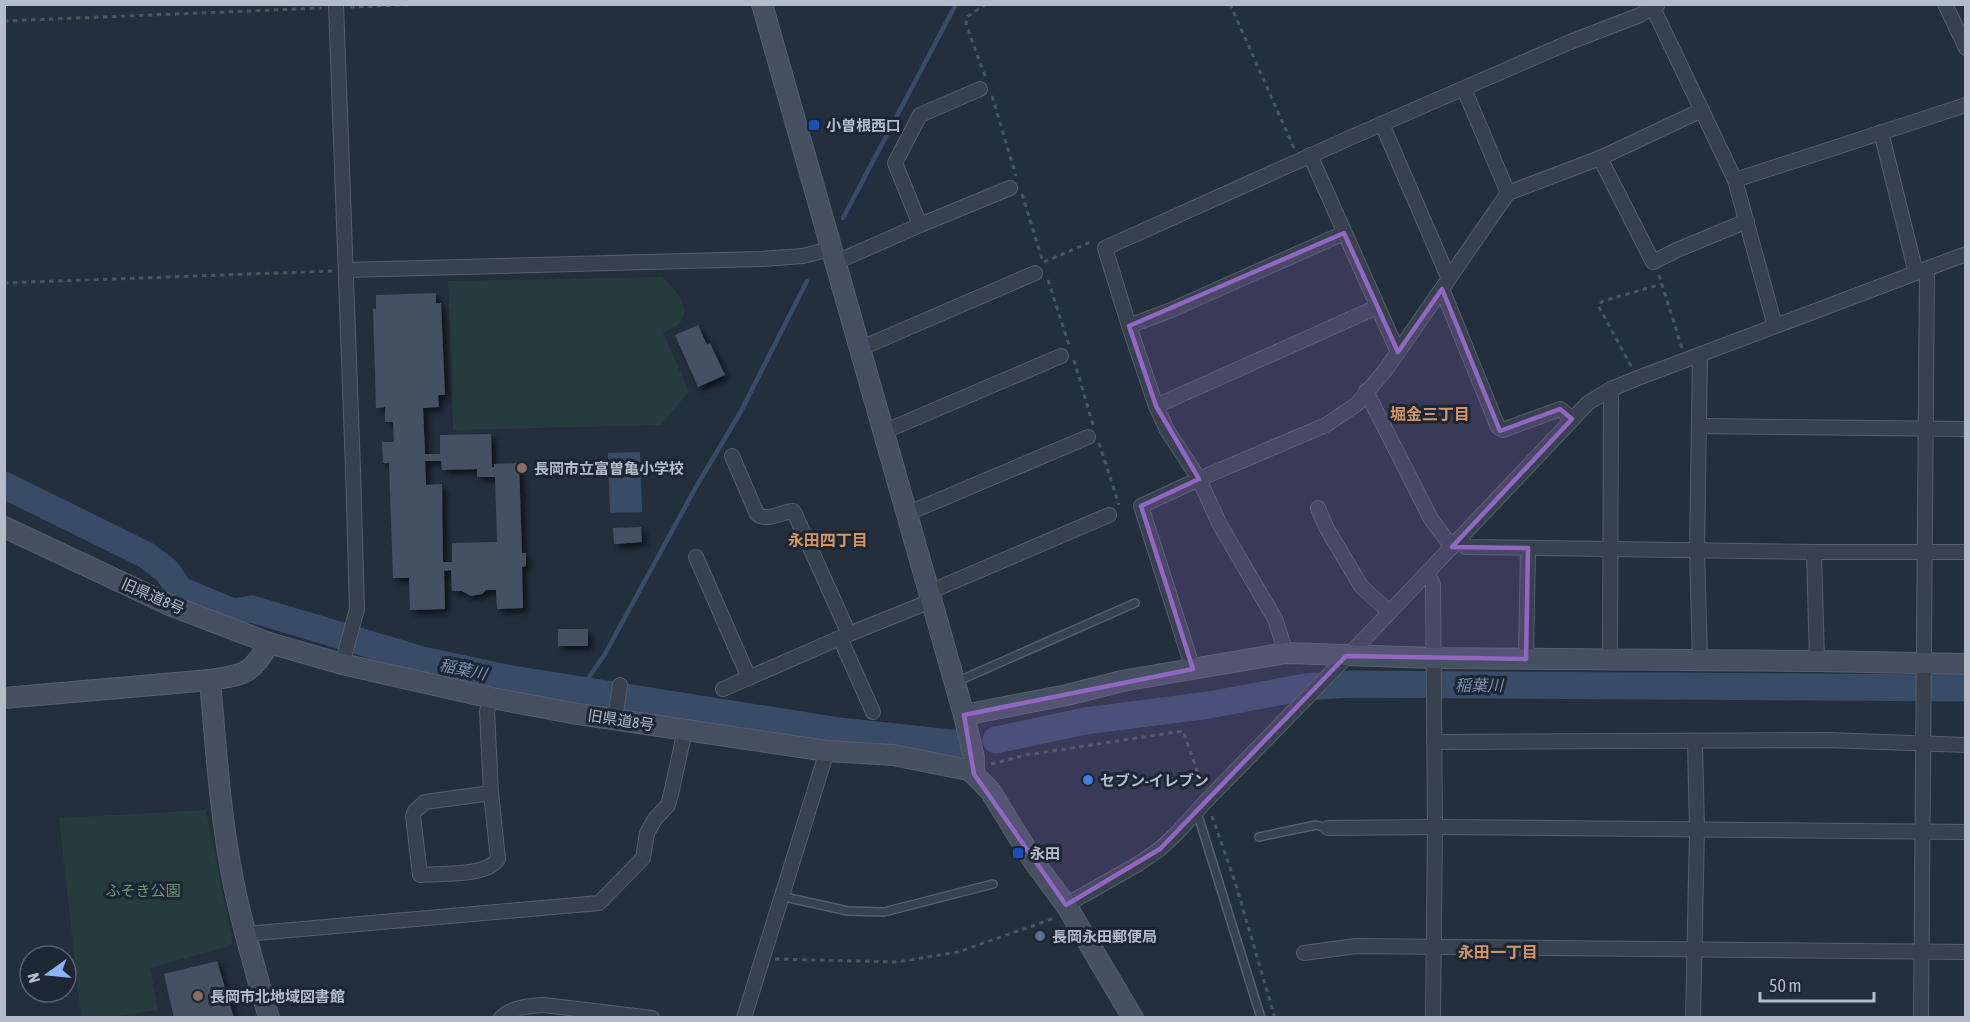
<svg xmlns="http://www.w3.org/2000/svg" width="1970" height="1022" viewBox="0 0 1970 1022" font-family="'Asap Condensed','Noto Sans JP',sans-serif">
<defs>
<filter id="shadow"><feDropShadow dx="4.5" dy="4.5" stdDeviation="3" flood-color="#0009"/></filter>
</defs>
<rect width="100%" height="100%" fill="#242f3e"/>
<!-- green -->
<g fill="#263c3f">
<path d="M662,277C674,289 697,310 676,326C672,328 667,330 663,333L689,391L661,425L453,430L448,281Z"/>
<polygon points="206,810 233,945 150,968 158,1010 109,1017 81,1017 59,818"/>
</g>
<!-- water -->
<polygon fill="#394c67" points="640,452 642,512 610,513 608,453"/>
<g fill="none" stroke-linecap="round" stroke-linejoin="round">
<!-- stream -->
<g stroke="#394c67" stroke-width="4.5">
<polyline points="843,218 956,4"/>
<polyline points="580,690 605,654 696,487 740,413 807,281"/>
</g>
<!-- river -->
<g stroke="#394c67" stroke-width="27">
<polyline points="4,485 146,555 167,571 180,590 233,612 252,609 422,660 506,678 839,731 961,744"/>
<polyline points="996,740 1085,721 1209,705 1305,687 1350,684 1966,688"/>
</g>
</g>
<!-- building -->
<g fill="#455162" fill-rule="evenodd" filter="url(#shadow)">
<path d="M436,293V303H441L445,395H438L439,407L423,408L425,454H440V435L491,434L492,467H494V464L519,463L522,553H526V566L522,567L523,608L497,609L496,590H486L482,594L471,596L462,591H452L451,570L444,571L445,609L410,610L409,578H393L389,463H383L382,442H394L393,422H385V407L376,408L373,309H376V295ZM425,461H441L442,470L477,469V477H495L497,542L452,543V562H443L442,484L426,485Z"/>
<polygon points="698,325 707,345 710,343 725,375 698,387 675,335"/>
<polygon points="641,527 642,542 614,544 613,528"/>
<rect x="558" y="629" width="30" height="17"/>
<polygon points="217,961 234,1018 174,1018 164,974"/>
</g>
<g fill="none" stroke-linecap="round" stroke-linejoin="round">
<!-- lane casing -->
<g stroke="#565f6c" stroke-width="10">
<g id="lane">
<polyline points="956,682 1135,603"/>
<polyline points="1197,812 1261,1018"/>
<polyline points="1259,837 1316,825 1328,828"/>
<polyline points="780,896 848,911 884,912 993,884"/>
</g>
</g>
<!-- street casing -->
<g stroke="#565f6c" stroke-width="16">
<g id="street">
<polyline points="336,4 353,470 357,609 342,664"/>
<polyline points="1945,4 1966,48"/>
<polyline points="1653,8 1735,180 1775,326"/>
<polyline points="1464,89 1508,193"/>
<polyline points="1382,124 1449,279"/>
<polyline points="1881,132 1916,273"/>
<polyline points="1310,155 1398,352"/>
<polyline points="1600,158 1653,262 1677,250 1747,221"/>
<polyline points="1735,180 1966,105"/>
<polyline points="920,225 895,163 920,115 980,89"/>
<polyline points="834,263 920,225 1010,188"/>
<polyline points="346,270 760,259 803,256 830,249"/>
<polyline points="1442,289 1498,427 1503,430 1560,409 1572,419"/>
<polyline points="1129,326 1171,310 1344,233"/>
<polyline points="859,349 1035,273"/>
<polyline points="1700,355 1697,550 1700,660"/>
<polyline points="1366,391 1431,519 1452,547"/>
<polyline points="1156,406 1377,307"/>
<polyline points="1699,426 1966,429"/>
<polyline points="883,432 1061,356"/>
<path d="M732,456L757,514C768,522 781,512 793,511L795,514L849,634"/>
<polyline points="1318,508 1326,527 1361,586 1389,612"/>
<polyline points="906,514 1088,437"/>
<polyline points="1460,538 1466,547 1814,552 1966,552"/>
<polyline points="1814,552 1817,661"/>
<polyline points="696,557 749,678"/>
<polyline points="1427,573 1433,584 1435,827 1433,1018"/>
<polyline points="929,592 1109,515"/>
<polyline points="840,638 873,712"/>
<polyline points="1286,653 1275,619 1220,525 1199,479 1167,430 1156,406 1129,326 1105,248 1354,136 1570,42 1640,15 1658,4"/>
<polyline points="1526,659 1528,548"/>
<polyline points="1610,660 1611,389"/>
<polyline points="1193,669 1141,506 1199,479 1326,425 1357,404 1387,368 1508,193 1600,158 1702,110"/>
<polyline points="723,689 849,634 931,601"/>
<polyline points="615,719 620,685"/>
<polyline points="1434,742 1827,740 1966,745"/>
<path d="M491,793L425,802L415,811L413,816L420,875C440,873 486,877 498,859L491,793L487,711L492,698"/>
<polyline points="1328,828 1435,827 1966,832"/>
<polyline points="1066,905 1138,864 1160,849 1178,832 1207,800 1370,633 1588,403 1611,389 1638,378 1966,254"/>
<polyline points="245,934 599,903 643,858 647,833 655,819 668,805 671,794 685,730"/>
<polyline points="1304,953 1356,946 1966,952"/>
<path d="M501,1018C512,1007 529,1006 544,1005L652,1018"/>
<polyline points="744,1018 827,751"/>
<polyline points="1693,1018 1697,830 1695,742"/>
<polyline points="1921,1018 1927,269"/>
</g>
</g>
<!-- secondary casing -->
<g stroke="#565f6c" stroke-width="22">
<g id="secondary">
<polyline points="762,4 964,715 974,758 974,774"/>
<polyline points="4,527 172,606 269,643 342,664 492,698 572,713 827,751 893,755 968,770 974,774 991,792 1034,862 1066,905 1133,1018"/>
<path d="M210,680C216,747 220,815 233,880C242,927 256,972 269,1018"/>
<path d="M4,698L210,680C243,675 253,674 269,643"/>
<polyline points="964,715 1067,695 1122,681 1286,653 1433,658 1817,661 1966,664"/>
</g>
</g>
<!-- path -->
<g stroke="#44595c" stroke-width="3" stroke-dasharray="4.5 4.5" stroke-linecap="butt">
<polyline points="1230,4 1294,148"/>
<polyline points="350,7 429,4"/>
<polyline points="4,21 322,8"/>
<polyline points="985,76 966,24 967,17 986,4"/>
<polyline points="992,96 1016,176"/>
<polyline points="1022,194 1043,262"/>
<polyline points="1044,262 1093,241"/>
<polyline points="1659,275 1682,348"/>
<polyline points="1048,280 1069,345"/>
<polyline points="4,283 332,271"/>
<polyline points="1074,360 1093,425"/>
<polyline points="1631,366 1598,305 1603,301 1662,284"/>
<polyline points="1099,443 1119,505"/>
<polyline points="991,764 1026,755 1183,731 1203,787"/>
<polyline points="1212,816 1235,882 1275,1018"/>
<polyline points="775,959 897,962 958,952 1055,918"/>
</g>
<!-- lane -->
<use href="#lane" stroke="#38414e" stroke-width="7"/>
<!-- street -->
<use href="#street" stroke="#38414e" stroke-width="14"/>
<!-- secondary -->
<use href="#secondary" stroke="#465061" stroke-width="20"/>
</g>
<!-- marked area -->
<path fill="#9266c3" fill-opacity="0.2" stroke="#9266c3" stroke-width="4.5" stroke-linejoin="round" d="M1344,233L1398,352L1442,289L1500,431L1560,409L1572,419L1452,547L1528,548L1526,659L1346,656L1160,849L1066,905L974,774L964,715L1193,669L1141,506L1199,479L1156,406L1129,326Z"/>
<!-- markers -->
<g fill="#1a4fb4" stroke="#1d2633" stroke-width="2">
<rect x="808" y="119" width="12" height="12" rx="3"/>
<rect x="1012" y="847" width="12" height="12" rx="3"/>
</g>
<g fill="#8d6e63" stroke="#1d2633" stroke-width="2">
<circle cx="522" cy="468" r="6"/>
<circle cx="198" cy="996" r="6"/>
</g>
<circle fill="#3f7fe0" stroke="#1d2633" stroke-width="2" cx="1088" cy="780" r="6"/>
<circle fill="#5c6f8a" stroke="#1d2633" stroke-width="2" cx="1040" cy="936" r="6"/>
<g text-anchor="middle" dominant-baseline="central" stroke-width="6" stroke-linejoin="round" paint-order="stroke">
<!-- poi labels -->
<g font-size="15" font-weight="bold" fill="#b4bcc9" stroke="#1d2633" text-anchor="start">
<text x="826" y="125">小曽根西口</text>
<text x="534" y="468">長岡市立富曽亀小学校</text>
<text x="1100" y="780">セブン-イレブン</text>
<text x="1030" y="853">永田</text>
<text x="1052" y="936">長岡永田郵便局</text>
<text x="210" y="996">長岡市北地域図書館</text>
</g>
<!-- street labels -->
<g font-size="15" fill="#b4bcc9" stroke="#1d2633">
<text transform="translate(153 596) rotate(24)">旧県道8号</text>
<text transform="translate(621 720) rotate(9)">旧県道8号</text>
</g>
<!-- park labels -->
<g font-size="15" fill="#6b9a76" stroke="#1d2633">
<text x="143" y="890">ふそき公園</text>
</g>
<!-- neighbourhood labels -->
<g font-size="16" font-weight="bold" fill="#d59563" stroke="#1d2633">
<text x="1430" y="414">堀金三丁目</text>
<text x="828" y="540">永田四丁目</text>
<text x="1498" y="952">永田一丁目</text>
</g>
<!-- water labels -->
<g font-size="16" font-style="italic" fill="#7c92b1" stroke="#1d2633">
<text transform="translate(463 669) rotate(12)">稲葉川</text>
<text x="1479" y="685">稲葉川</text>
</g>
</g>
<!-- border -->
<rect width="1970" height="1022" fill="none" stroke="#b4bcc9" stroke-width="12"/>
<!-- north arrow -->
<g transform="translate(48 974) rotate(255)"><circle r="28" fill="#1d2633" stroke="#59626f" stroke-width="1.5"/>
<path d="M0-4.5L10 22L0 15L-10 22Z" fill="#8ab4f8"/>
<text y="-9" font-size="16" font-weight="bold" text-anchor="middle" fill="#b4bcc9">N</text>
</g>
<!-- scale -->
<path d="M1760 992v9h114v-9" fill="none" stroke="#b4bcc9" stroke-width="3"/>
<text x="1769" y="992" font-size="18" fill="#b4bcc9" stroke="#1d2633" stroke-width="4.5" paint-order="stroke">50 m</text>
</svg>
